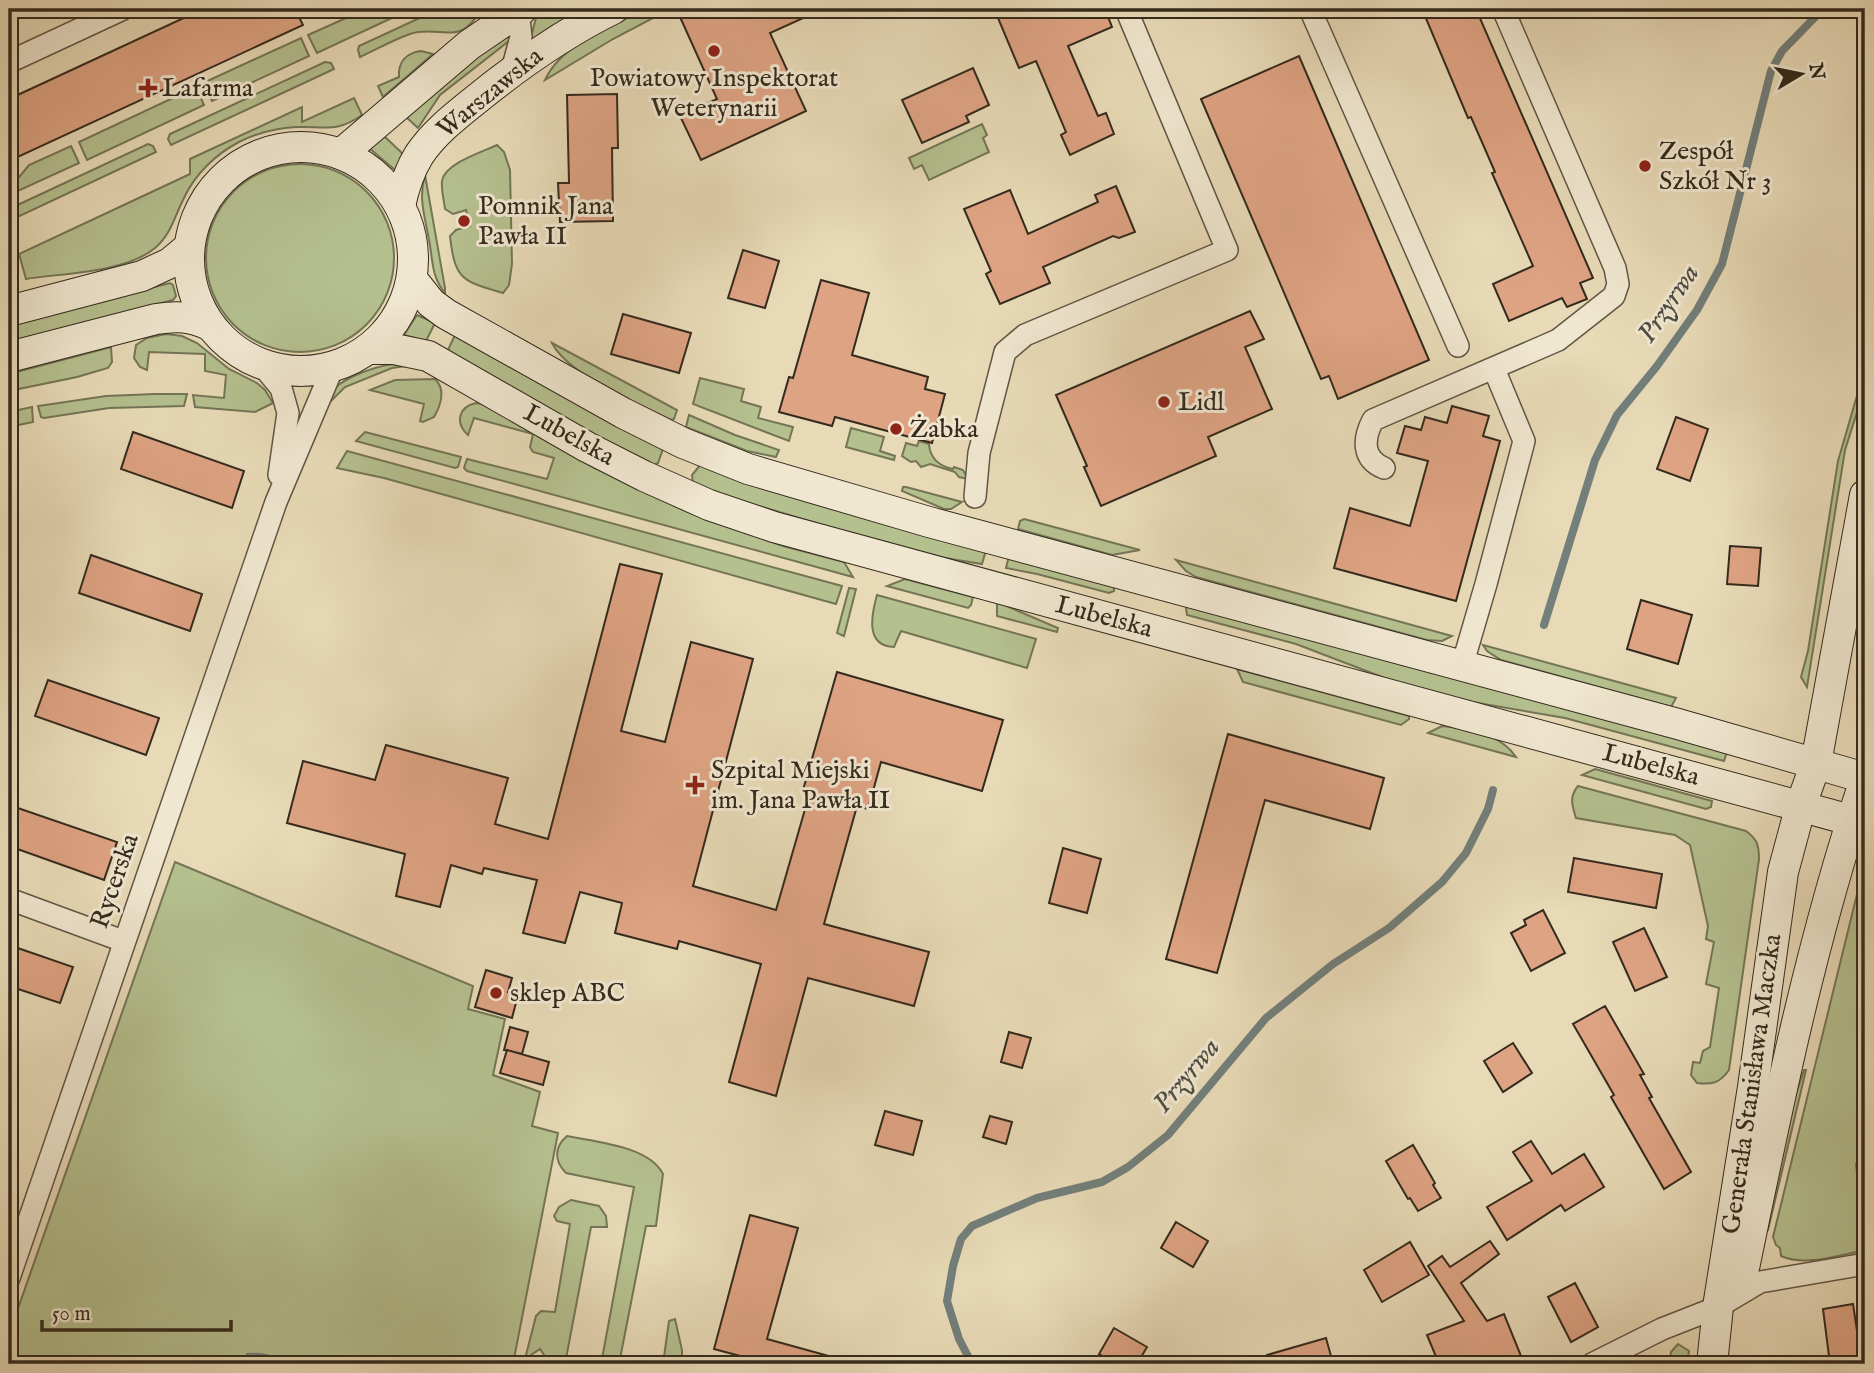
<svg xmlns="http://www.w3.org/2000/svg" width="1874" height="1373" viewBox="0 0 1874 1373" font-family="'IM FELL English',serif">
<rect width="100%" height="100%" fill="#e8dab7"/>
<filter id="stains"><feTurbulence type="fractalNoise" baseFrequency=".00286" numOctaves="4"/><feColorMatrix values="0 0 0 0 .2 0 0 0 0 .09 0 0 0 0 .02 0 0 0 .5 -.17"/></filter>
<radialGradient id="worn" r=".72"><stop offset=".6" stop-color="#630" stop-opacity="0"/><stop offset="1" stop-color="#630" stop-opacity=".3"/></radialGradient>
<!-- green -->
<g fill="#b5c08f" stroke="#747556" stroke-width="2">
<polygon points="366,9 411,9 317,53 308,35"/>
<path d="M439,9H481C460,49 440,24 410,34C393,40 377,49 360,57L358,50L359,46Z"/>
<polygon points="546,9 583,9 530,41 537,14"/>
<path d="M647,9H670L613,39L545,80C562,43 612,26 647,9Z"/>
<polygon points="507,35 509,37 509,41 440,95 418,128 405,116 474,58"/>
<polygon points="301,38 309,56 212,101 203,83"/>
<path d="M421,51L433,54L383,97L378,86L399,77C398,62 406,53 421,51Z"/>
<polygon points="325,62 331,63 334,69 171,145 168,139 170,134"/>
<polygon points="196,87 204,105 87,160 79,142"/>
<path d="M354,98L362,115C337,133 324,126 296,127C276,128 257,133 239,142C216,154 195,174 184,198C175,215 171,235 155,248C125,273 63,273 26,279L19,254L190,174V159L302,107V122Z"/>
<polygon points="982,124 987,135 983,138 989,152 929,180 922,165 914,169 909,158"/>
<polygon points="383,135 403,154 395,170 369,148"/>
<polygon points="148,144 153,146 156,152 9,221 9,209"/>
<path d="M497,145L504,152L510,170L512,264L509,285L503,293C463,281 455,281 450,236L456,230L470,226L466,210L453,214L445,209C444,200 441,189 442,181C444,164 482,152 497,145Z"/>
<polygon points="71,146 79,163 9,195 9,189 29,165"/>
<circle cx="300" cy="258" r="94"/>
<path d="M425,175L445,288V293C431,276 433,260 429,240C425,217 418,198 425,175Z"/>
<polygon points="170,283 173,285 176,296 173,300 9,343 9,325"/>
<polygon points="417,315 435,323 426,341 404,335"/>
<polygon points="166,334 182,336 197,343 229,369 257,383 265,390 273,403 255,412 195,407 193,395 224,398 226,375 205,371 205,354 149,352 147,370 140,367 134,358 136,345 147,338"/>
<polygon points="455,335 663,449 658,463 654,465 598,437 447,352"/>
<path d="M552,343L677,410L674,419L671,420C638,403 568,375 552,343Z"/>
<polygon points="111,347 112,362 108,368 77,377 9,391 9,374"/>
<path d="M398,364L406,366L392,368L345,387L324,408C327,402 330,393 335,388C347,376 381,364 398,364Z"/>
<polygon points="1865,368 1865,387 1845,450 1807,687 1801,677 1808,651 1838,461"/>
<polygon points="700,378 744,389 741,401 761,407 758,418 793,427 789,441 693,404"/>
<path d="M435,379C446,389 441,405 434,417L423,422L420,421L424,404L370,390L395,380Z"/>
<polygon points="155,394 187,394 184,406 109,408 44,418 41,417 38,406 106,396"/>
<path d="M476,403L482,404L595,468L688,512L783,546L844,562L853,577L467,471L464,468L467,459L547,479L554,458L533,452L530,447L533,434L474,418L468,435C455,423 458,407 476,403Z"/>
<polygon points="32,407 33,422 9,427 9,412"/>
<polygon points="689,415 735,435 779,450 776,457 747,451 686,427"/>
<polygon points="851,428 884,437 880,451 895,456 894,460 846,447"/>
<polygon points="365,432 461,457 458,467 455,468 356,441"/>
<path d="M919,441L929,444C930,459 939,466 953,469L954,467L963,470L968,479L959,477L955,472L930,464L921,467L916,461L911,462L902,456L906,443L917,446Z"/>
<polygon points="347,451 842,586 836,604 384,478 337,468"/>
<polygon points="701,464 986,550 982,564 920,554 719,494 693,483 692,475"/>
<polygon points="903,487 906,487 962,502 951,509 944,509 902,491"/>
<polygon points="1024,519 1140,550 1112,555 1018,529 1020,521"/>
<polygon points="1009,556 1114,586 1114,591 1109,593 1037,574 1006,568"/>
<polygon points="1176,560 1452,636 1442,641 1427,640 1196,577 1186,571"/>
<polygon points="905,579 973,597 971,605 968,608 887,586"/>
<polygon points="849,588 856,589 844,636 837,633"/>
<path d="M877,595L1036,639L1027,668L901,631L894,647C864,646 872,613 877,595Z"/>
<polygon points="997,602 1058,628 1057,632 997,616"/>
<polygon points="1189,605 1727,752 1724,761 1565,718 1455,699 1403,685 1296,644 1187,615 1186,608"/>
<polygon points="1483,645 1676,698 1671,707 1501,660 1487,651"/>
<polygon points="1237,669 1409,716 1409,719 1401,725 1243,682"/>
<path d="M1442,726C1468,728 1501,734 1516,757L1428,733Z"/>
<polygon points="1595,769 1712,801 1711,807 1706,809 1582,775"/>
<path d="M1578,786L1746,831C1757,839 1759,845 1759,859L1729,1070C1720,1083 1712,1085 1697,1083L1691,1075L1693,1062L1700,1063L1703,1051L1710,1047L1719,988L1706,984L1714,942L1706,939L1708,926L1690,845L1675,835L1576,818C1572,805 1569,797 1578,786Z"/>
<polygon points="175,862 473,986 468,1009 505,1019 493,1075 540,1092 532,1126 558,1133 513,1364 9,1364 9,1334"/>
<path d="M1865,877V1163L1856,1164L1862,1221H1865V1250C1839,1255 1806,1267 1781,1256L1780,1248L1776,1245L1773,1237L1858,890Z"/>
<polygon points="1804,1070 1806,1070 1768,1230 1763,1236 1785,1127"/>
<path d="M567,1136C596,1142 649,1146 663,1174L656,1226H646L619,1364H601L634,1187L566,1173C554,1161 554,1147 567,1136Z"/>
<polygon points="571,1200 599,1206 606,1216 607,1227 591,1227 565,1364 539,1364 536,1360 544,1355 540,1349 525,1359 536,1316 541,1311 555,1312 570,1224 557,1221 554,1216 559,1207"/>
<polygon points="675,1319 682,1350 682,1364 663,1364 669,1321"/>
<polygon points="1678,1344 1689,1351 1687,1364 1669,1364 1671,1352"/>
</g>
<!-- water -->
<path fill="#9cb8ba" stroke="#727f7b" stroke-width="2" d="M247,1354C262,1353 271,1354 283,1364H235L247,1360Z"/>
<g fill="none" stroke-linecap="round" stroke-linejoin="round">
<!-- stream -->
<g stroke="#727f7b" stroke-width="8">
<polyline points="1544,625 1595,460 1617,415 1657,366 1697,310 1722,264 1771,71 1782,51 1823,9"/>
<polyline points="972,1364 959,1339 947,1301 953,1266 961,1239 972,1226 1037,1198 1102,1182 1128,1167 1168,1135 1266,1018 1333,964 1389,928 1442,882 1466,853 1488,809 1493,790"/>
</g>
</g>
<!-- building -->
<g fill="#dea383" stroke="#342a1d" stroke-width="2">
<polygon points="203,9 295,9 303,25 9,161 9,99"/>
<polygon points="698,9 823,9 770,33 806,111 701,160 680,116 717,99 680,17"/>
<polygon points="1025,9 1105,9 1112,27 1068,46 1098,116 1106,113 1114,134 1070,155 1061,135 1066,132 1036,61 1019,68 998,18"/>
<polygon points="1422,9 1476,9 1593,278 1580,283 1587,299 1567,307 1562,298 1509,321 1493,284 1533,266 1492,173 1495,172 1471,117 1468,118"/>
<polygon points="1299,56 1429,360 1338,399 1329,376 1321,379 1201,99"/>
<polygon points="973,68 989,105 966,116 969,122 922,143 902,100"/>
<polygon points="617,94 618,148 612,148 613,221 560,222 558,183 569,183 567,95"/>
<polygon points="1116,186 1135,232 1119,238 1113,236 1043,267 1050,283 1000,304 986,274 991,271 964,209 1010,190 1028,234 1098,202 1095,195"/>
<polygon points="743,250 779,261 765,308 728,298"/>
<polygon points="821,280 869,293 852,355 928,377 925,389 945,394 932,443 835,417 832,426 779,412 789,377 793,378"/>
<polygon points="1250,311 1264,339 1245,347 1272,409 1208,437 1216,456 1101,506 1084,467 1087,466 1056,395"/>
<polygon points="623,314 691,333 679,373 611,354"/>
<polygon points="1452,406 1489,416 1483,436 1500,441 1456,601 1334,568 1350,508 1410,526 1428,461 1397,453 1405,426 1421,430 1425,417 1447,423"/>
<polygon points="1676,417 1708,429 1690,481 1657,469"/>
<polygon points="133,432 244,471 232,508 121,469"/>
<polygon points="1730,546 1761,548 1758,586 1727,584"/>
<polygon points="91,555 202,594 190,631 79,593"/>
<polygon points="620,564 662,574 621,731 665,742 691,642 753,659 693,886 776,910 810,792 803,790 837,672 1003,720 982,791 881,762 868,809 857,806 824,924 929,952 914,1006 808,978 776,1096 729,1082 761,964 679,941 677,949 615,933 622,903 580,892 565,943 523,933 537,880 484,868 482,874 451,865 440,907 396,896 405,854 287,823 303,761 375,780 386,745 508,778 495,824 548,839"/>
<polygon points="1641,600 1692,615 1678,664 1627,649"/>
<polygon points="48,680 159,718 146,755 35,716"/>
<polygon points="1228,734 1384,778 1370,829 1265,800 1217,973 1166,959"/>
<polygon points="9,805 117,842 104,880 9,846"/>
<polygon points="1063,848 1101,859 1087,913 1049,903"/>
<polygon points="1574,858 1662,874 1656,908 1568,892"/>
<polygon points="1543,910 1565,953 1531,971 1511,933 1526,925 1524,920"/>
<polygon points="1644,928 1667,977 1635,991 1613,942"/>
<polygon points="9,945 73,967 60,1003 9,986"/>
<polygon points="486,970 512,978 508,992 518,995 512,1018 475,1007"/>
<polygon points="1605,1006 1644,1074 1640,1075 1652,1097 1649,1098 1691,1172 1664,1189 1611,1097 1614,1095 1573,1024"/>
<polygon points="510,1027 528,1032 522,1054 504,1050"/>
<polygon points="1009,1032 1031,1038 1022,1068 1001,1062"/>
<polygon points="1513,1043 1532,1073 1503,1092 1484,1061"/>
<polygon points="507,1050 549,1062 543,1085 500,1073"/>
<polygon points="885,1111 922,1121 913,1155 875,1145"/>
<polygon points="990,1116 1012,1122 1006,1144 983,1137"/>
<polygon points="1531,1141 1552,1174 1584,1154 1604,1187 1565,1211 1561,1205 1507,1240 1487,1207 1532,1181 1513,1152"/>
<polygon points="1413,1145 1435,1183 1433,1185 1441,1198 1418,1211 1410,1198 1408,1199 1386,1161"/>
<polygon points="750,1215 798,1228 767,1339 836,1358 835,1364 770,1364 714,1349"/>
<polygon points="1176,1222 1208,1241 1193,1267 1161,1248"/>
<polygon points="1490,1241 1499,1254 1461,1283 1487,1321 1504,1314 1521,1356 1502,1364 1439,1364 1427,1335 1464,1321 1428,1266 1442,1256 1450,1267"/>
<polygon points="1410,1242 1429,1275 1382,1302 1364,1270"/>
<polygon points="1575,1283 1598,1327 1571,1342 1548,1297"/>
<polygon points="1853,1304 1862,1364 1830,1364 1823,1309"/>
<polygon points="1114,1328 1147,1347 1137,1364 1117,1364 1099,1354"/>
<polygon points="1326,1338 1331,1356 1304,1364 1270,1364 1267,1355"/>
</g>
<g fill="none" stroke-linecap="round" stroke-linejoin="round">
<!-- minor casing -->
<g stroke="#615644" stroke-width="24">
<g id="minor">
<polyline points="1310,9 1458,346"/>
<polyline points="9,62 123,9"/>
<polyline points="512,70 521,37 518,9"/>
<polyline points="261,364 281,388 288,413 279,475"/>
<path d="M1384,468C1362,459 1363,439 1373,420L1558,340L1614,296L1618,284L1615,268L1503,9"/>
<polyline points="975,497 979,453 1005,352 1025,335 1227,250 1126,9"/>
<polyline points="1462,666 1486,584 1524,441 1494,369"/>
<polyline points="9,899 123,941"/>
<polyline points="9,1278 276,502 333,367"/>
<polyline points="1592,1364 1662,1329 1718,1307 1760,1282 1865,1264"/>
</g>
</g>
<!-- secondary casing -->
<g stroke="#342a1d" stroke-width="32">
<g id="secondary">
<circle cx="301" cy="259" r="112"/>
<polyline points="341,154 469,45 522,9"/>
<path d="M400,206C404,187 409,171 419,155C433,134 453,118 473,102C516,67 562,34 613,9"/>
<polyline points="412,279 431,303 446,314 623,413 683,443 748,469 929,522 1678,724 1865,778"/>
<polyline points="9,311 142,276 170,263 188,248"/>
<polyline points="368,349 394,349 428,356 587,447 644,476 709,505 774,527 1865,824"/>
<path d="M9,357L156,319C176,316 191,316 209,325"/>
<path d="M1743,1273C1777,1108 1811,940 1865,780"/>
<polyline points="1712,1364 1718,1307 1753,1087 1783,872 1801,805 1816,763 1865,495"/>
</g>
</g>
<!-- minor -->
<use href="#minor" stroke="#f0e7d0" stroke-width="21"/>
<!-- secondary -->
<use href="#secondary" stroke="#f0e7d0" stroke-width="30"/>
</g>
<!-- markers -->
<g fill="#8f2418" stroke="#f0e7d0" stroke-width="2.5">
<circle cx="714" cy="51" r="7"/>
<path d="M144.5 77.5h7v7h7v7h-7v7h-7v-7h-7v-7h7z"/>
<circle cx="1645" cy="166" r="7"/>
<circle cx="464" cy="221" r="7"/>
<circle cx="1164" cy="402" r="7"/>
<circle cx="896" cy="429" r="7"/>
<path d="M691.5 774.5h7v7h7v7h-7v7h-7v-7h-7v-7h7z"/>
<circle cx="496" cy="993" r="7"/>
</g>
<g text-anchor="middle" dominant-baseline="central" stroke-width="6" stroke-linejoin="round" paint-order="stroke">
<!-- poi labels -->
<g font-size="26" fill="#342a1d" stroke="#f0e7d0" text-anchor="start">
<text x="714" y="78" text-anchor="middle">Powiatowy Inspektorat<tspan x="714" dy="30">Weterynarii</tspan></text>
<text x="162" y="88">Lafarma</text>
<text x="1659" y="151">Zespół<tspan x="1659" dy="30">Szkół Nr 3</tspan></text>
<text x="478" y="206">Pomnik Jana<tspan x="478" dy="30">Pawła II</tspan></text>
<text x="1178" y="402">Lidl</text>
<text x="910" y="429">Żabka</text>
<text x="711" y="770">Szpital Miejski<tspan x="711" dy="30">im. Jana Pawła II</tspan></text>
<text x="510" y="993">sklep ABC</text>
</g>
<!-- street labels -->
<g font-size="26" fill="#342a1d" stroke="#f0e7d0">
<text transform="translate(490 93) rotate(-39)">Warszawska</text>
<text transform="translate(569 435) rotate(29)">Lubelska</text>
<text transform="translate(1104 617) rotate(15)">Lubelska</text>
<text transform="translate(1651 765) rotate(15)">Lubelska</text>
<text transform="translate(115 881) rotate(-71)">Rycerska</text>
<text transform="translate(1752 1084) rotate(-82)">Generała Stanisława Maczka</text>
</g>
<!-- water labels -->
<g font-size="28" font-style="italic" fill="#4e4e44" stroke="#f0e7d0">
<text transform="translate(1669 304) rotate(-56)">Przyrwa</text>
<text transform="translate(1187 1076) rotate(-50)">Przyrwa</text>
</g>
</g>
<!-- margin -->
<rect width="1874" height="1373" fill="none" stroke="#e8dab7" stroke-width="35"/>
<rect x="10" y="10" width="1853" height="1352" fill="none" stroke="#342a1d" stroke-width="3.5"/>
<rect x="18" y="18" width="1839" height="1338" fill="none" stroke="#342a1d" stroke-width="2"/>
<!-- north arrow -->
<g transform="translate(1801 74) rotate(80)" stroke="#f0e7d0" stroke-width="5" paint-order="stroke">
<path d="M0-5L12 26L0 18L-12 26Z" fill="#342a1d"/>
<text y="-10" font-size="19" font-weight="bold" text-anchor="middle" fill="#342a1d">N</text>
</g>
<!-- scale -->
<path d="M42 1320v10h189v-10" fill="none" stroke="#342a1d" stroke-width="3.5"/>
<text x="52" y="1320" font-size="21" fill="#342a1d" stroke="#f0e7d0" stroke-width="5" paint-order="stroke">50 m</text>
<rect width="100%" height="100%" filter="url(#stains)"/>
<rect width="100%" height="100%" fill="url(#worn)"/>
</svg>
